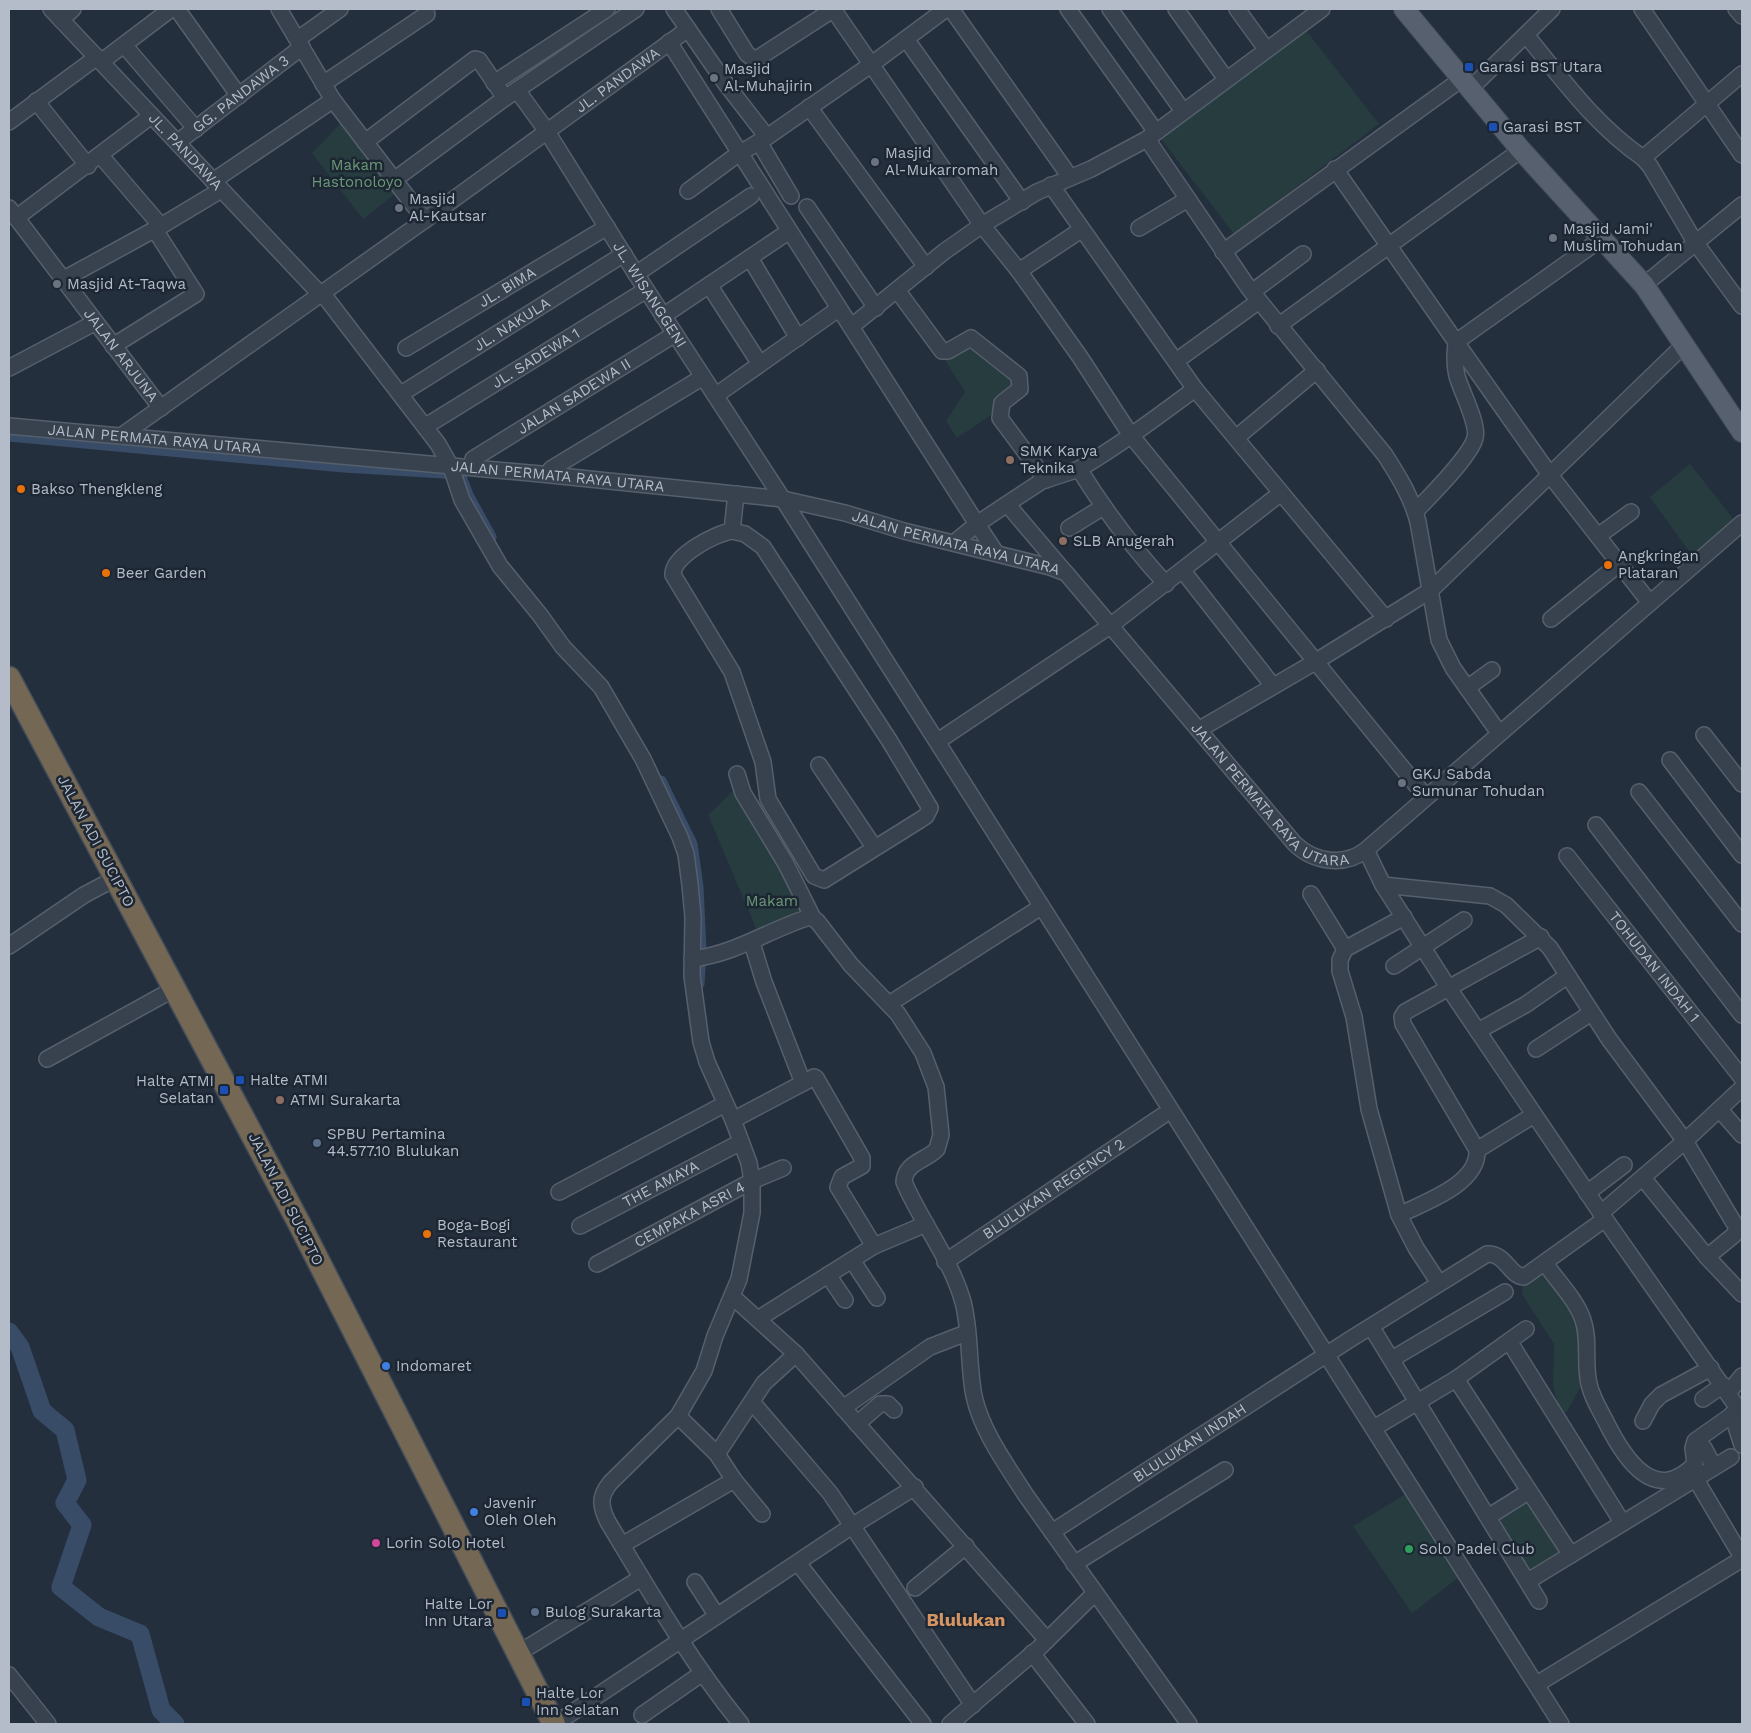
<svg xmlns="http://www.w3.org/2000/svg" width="1751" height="1733" viewBox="0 0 1751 1733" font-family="'Work Sans',sans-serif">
<rect width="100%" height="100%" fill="#242f3e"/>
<!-- green -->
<g fill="#263c3f">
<polygon points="1305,29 1379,124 1234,234 1158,135"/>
<polygon points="344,120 400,190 363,219 312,153"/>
<polygon points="968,340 1019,382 997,411 957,438 946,421 965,392 943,357"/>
<polygon points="1690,464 1735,521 1694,558 1650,497"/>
<polygon points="736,788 808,914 759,935 708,815"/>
<polygon points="1540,1268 1575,1312 1582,1347 1581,1386 1567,1412 1560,1412 1553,1387 1554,1344 1522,1294 1523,1280"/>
<polygon points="1411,1491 1466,1572 1412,1613 1353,1526"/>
<polygon points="1527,1496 1567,1552 1528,1577 1492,1518"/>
</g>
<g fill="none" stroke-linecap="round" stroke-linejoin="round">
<!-- canal -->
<g stroke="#394c67" stroke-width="11">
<polyline points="9,436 344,467 460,474 468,495 491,537"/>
<polyline points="661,781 692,844 698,887 701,950 699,984"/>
</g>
<!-- river -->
<polyline stroke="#394c67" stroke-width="19" points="9,1332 20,1347 42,1411 65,1430 77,1480 65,1503 82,1525 61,1587 99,1617 140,1634 161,1710 175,1724"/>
<!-- minor casing -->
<g stroke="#565f6c" stroke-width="18">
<g id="minor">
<path id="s1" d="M51,9L321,295"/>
<polyline points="177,9 239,96"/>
<polyline points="279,9 333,100 425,220"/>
<polyline points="674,9 726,84 767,137 872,64 946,9"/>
<polyline points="719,9 747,54 755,60 834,9"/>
<polyline points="833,9 982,225 1019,271 1080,357 1130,434 1426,797"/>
<polyline points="951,9 1070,177"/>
<polyline points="1068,9 1156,132"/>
<polyline points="1110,9 1183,111"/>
<polyline points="1176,9 1226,79"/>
<polyline points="1237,9 1266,49"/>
<polyline points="1642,9 1742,155"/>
<polyline points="1736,9 1742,16"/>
<polyline points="61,20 73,9"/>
<path d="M1526,35C1563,80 1595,125 1643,158"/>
<polyline points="298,39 340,9"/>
<polyline points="906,39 1022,202"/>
<polyline points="669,42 977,524 1007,504 1064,571"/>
<polyline points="124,45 196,129"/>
<polyline points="101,62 171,9"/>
<polyline points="1742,74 1643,158 1650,166 1695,242 1742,306"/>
<polyline points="494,83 607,9"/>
<polyline points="323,84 427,14"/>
<polyline points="1470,89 1552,9"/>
<path id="s2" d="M517,90L546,130L636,274L786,504L1561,1724"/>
<polyline points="36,101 88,166"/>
<polyline points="809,107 926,267"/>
<polyline points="9,122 97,57"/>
<path d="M1147,139L1248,287L1385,455C1399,477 1412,498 1418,522L1439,640L1453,668L1499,733"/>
<path id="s3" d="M178,142L302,47"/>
<polyline points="365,142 475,59 479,60 505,98"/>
<polyline points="759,142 791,196"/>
<polyline points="101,156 161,226"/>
<path d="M1335,169L1456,342C1455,353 1454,364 1457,376C1461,391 1479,424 1475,438C1470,457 1430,496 1415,512"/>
<polyline points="394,180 505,98 636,9"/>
<polyline points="213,181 333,100"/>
<polyline points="1051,185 1195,389 1386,619"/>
<polyline points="688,191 734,157 767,137"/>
<polyline points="807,207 876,308"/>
<path id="s4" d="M9,208L161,408"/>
<polyline points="16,218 151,116"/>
<polyline points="1139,228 1188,199"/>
<polyline points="1601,239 1456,342 1550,475 1650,603"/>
<polyline points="1223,252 1463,78"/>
<polyline points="750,258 798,338"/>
<polyline points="1019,271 1081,230"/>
<polyline points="636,274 751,196"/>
<polyline points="64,279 161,226 221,190"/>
<polyline points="709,285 760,364"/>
<polyline points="1644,285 1742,205"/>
<polyline points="897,290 942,351 948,351 971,338 1019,376 1020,389 1002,403 1000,418 1046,480"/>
<polyline points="1252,292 1303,254"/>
<path d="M323,294L438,444L451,467L462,500L500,566L540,615L563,647L601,687L643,759L680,837L686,854L690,885L693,917L692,976L701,1042L707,1062L733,1120L749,1163L752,1181V1213L739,1279L715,1336L704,1371L678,1416L610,1483C599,1497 600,1506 608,1522C650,1592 690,1661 741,1724"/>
<polyline points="663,316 785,234"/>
<polyline points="852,326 945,251 982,225 1037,192 1091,169 1147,139 1322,9"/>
<polyline points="1278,326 1521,150"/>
<polyline points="113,346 196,294 155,230"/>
<path id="s5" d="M406,348L607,227"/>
<polyline points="1183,356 1259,301"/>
<polyline points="9,368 92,324"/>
<polyline points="722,391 834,312"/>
<path id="s6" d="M401,394L624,254"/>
<path id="s7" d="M9,426L541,474L783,499L845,513L904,531L1050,567L1066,573L1295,844C1314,862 1344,867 1366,850L1742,523"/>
<path id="s8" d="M426,426L646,290"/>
<path id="s9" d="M121,436L425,220L688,29"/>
<polyline points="1236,438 1317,370"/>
<path id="s10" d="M473,459L675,334"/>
<polyline points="551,469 703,377"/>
<path d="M1079,469C1120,445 1157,417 1195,389"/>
<path d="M1007,504L1042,481L1079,469C1105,511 1133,548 1166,584"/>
<polyline points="1069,528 1103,507"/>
<path d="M732,531L745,534L763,547L889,740L930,808L926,816L920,820L824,880L814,876L768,799L763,762L732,672L673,575C672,556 716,533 732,531Z"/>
<polyline points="732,531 736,494"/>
<polyline points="1598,536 1631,512"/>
<polyline points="955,542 977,524 996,553"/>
<polyline points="1183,571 1273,686"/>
<polyline points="1551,619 1619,564"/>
<polyline points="1467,688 1492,670"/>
<polyline points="1200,729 1315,662 1431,590 1685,344"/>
<polyline points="1704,735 1742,784"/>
<polyline points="941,739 1110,626 1281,493"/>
<polyline points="1670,760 1742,855"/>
<polyline points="819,765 874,847"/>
<polyline points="737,774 743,793 786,864 813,918"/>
<polyline points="1639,792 1742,924"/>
<polyline points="1596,825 1742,1015"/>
<polyline points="1366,850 1383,885 1448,987 1605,1219 1742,1414"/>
<path id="s11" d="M1567,856L1742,1078"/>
<polyline points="1383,885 1490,896 1506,905 1550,948 1609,1039 1685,1141 1742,1088"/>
<polyline points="1311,894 1345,949"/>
<polyline points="1404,917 1345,949 1340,960 1340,971 1354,1017 1369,1109 1399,1215 1416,1248 1439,1283"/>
<polyline points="9,946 84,895 116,878"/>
<path d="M692,959C736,954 770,929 810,917L817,921L851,965L898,1014L923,1053L936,1087L941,1135L937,1149C926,1161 905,1162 904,1182C921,1222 951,1259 963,1302C971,1332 968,1366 974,1396C982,1432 1006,1464 1025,1494L1189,1724"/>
<polyline points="1394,966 1464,920"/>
<polyline points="889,1004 1041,907"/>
<polyline points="1478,1031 1525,1005 1567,976"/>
<polyline points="1536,1049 1591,1013"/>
<polyline points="47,1059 174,989"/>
<polyline points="803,1083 814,1077 816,1078 862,1158 862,1166 842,1177 838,1187 874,1246"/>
<polyline points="1720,1110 1742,1135"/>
<polyline points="733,1120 803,1083 764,982 752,943"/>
<polyline points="1477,1150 1534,1115"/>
<polyline points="1643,1178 1707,1257 1742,1294"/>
<polyline points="559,1192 725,1104"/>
<polyline points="1587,1193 1624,1165"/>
<polyline points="1601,1213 1685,1141 1737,1228 1734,1235 1707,1257"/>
<path d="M1399,1215C1425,1202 1479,1184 1477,1150L1403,1024L1402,1017L1405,1012L1541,937"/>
<path id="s12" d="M580,1226L741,1142"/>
<polyline points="852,1260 877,1298"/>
<path id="s13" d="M945,1262L1162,1116"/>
<path d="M1545,1263C1557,1281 1576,1299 1583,1320C1590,1340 1584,1363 1589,1384C1592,1398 1600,1410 1606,1422C1623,1456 1654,1507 1695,1464L1693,1448L1695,1441L1739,1410"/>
<path id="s14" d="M597,1264L752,1181L783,1168"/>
<polyline points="828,1275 845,1300"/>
<polyline points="733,1297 796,1354 1047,1640"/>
<polyline points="758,1319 874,1246 926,1224"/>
<polyline points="1375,1333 1539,1601"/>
<polyline points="1509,1341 1526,1329"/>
<polyline points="1392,1359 1505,1292"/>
<polyline points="1456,1379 1571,1555"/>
<polyline points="1728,1393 1742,1376"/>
<polyline points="1703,1399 1723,1385"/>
<polyline points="752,1402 830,1493 973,1705"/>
<polyline points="843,1408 930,1347 966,1333"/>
<polyline points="1732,1414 1742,1445"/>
<polyline points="678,1416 717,1454 734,1480 762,1514"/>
<polyline points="1643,1421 1652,1404 1661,1395 1711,1368"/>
<polyline points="857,1424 880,1404 888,1404 894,1410"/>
<polyline points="1379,1425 1456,1379 1509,1341 1622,1522"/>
<polyline points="1704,1448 1714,1467"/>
<polyline points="717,1454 764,1383 796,1354"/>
<polyline points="1695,1478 1742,1557"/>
<polyline points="1488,1517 1528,1492"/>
<path id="s15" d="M1052,1532L1349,1340L1487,1254C1506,1253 1509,1276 1524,1277L1605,1219"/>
<polyline points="622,1545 734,1480"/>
<polyline points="798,1563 923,1724"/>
<polyline points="1074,1564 1225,1470"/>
<polyline points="1528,1581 1731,1457"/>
<polyline points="695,1582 717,1616"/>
<polyline points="915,1588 966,1546"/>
<polyline points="1032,1653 1087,1724"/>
<polyline points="517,1654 641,1578"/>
<polyline points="9,1675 48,1724"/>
<polyline points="1537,1684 1742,1559"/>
<polyline points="642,1715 701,1674"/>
<polyline points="555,1724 852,1526 915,1487"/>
<polyline points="950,1724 1039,1648 1094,1594"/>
</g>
</g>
<!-- major casing -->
<g stroke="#414a57" stroke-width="22">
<polyline id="major" points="1404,9 1521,150 1644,285 1742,432"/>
</g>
<!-- highway casing -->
<g stroke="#434c59" stroke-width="25">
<polyline id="highway" points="9,678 299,1223 554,1724"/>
</g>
<!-- minor -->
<use href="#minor" stroke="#38414e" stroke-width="15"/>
<!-- major -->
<use href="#major" stroke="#56606e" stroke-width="20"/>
<!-- highway -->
<use href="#highway" stroke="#746855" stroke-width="22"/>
</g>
<!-- markers -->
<g fill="#1a4fb4" stroke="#1d2633" stroke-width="2">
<rect x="1464" y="62" width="10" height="10" rx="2.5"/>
<rect x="1488" y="122" width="10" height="10" rx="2.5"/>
<rect x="235" y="1075" width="10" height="10" rx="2.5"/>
<rect x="219" y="1085" width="10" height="10" rx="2.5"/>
<rect x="497" y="1608" width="10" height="10" rx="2.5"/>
<rect x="521" y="1697" width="10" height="10" rx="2.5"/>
</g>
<g fill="#6b7280" stroke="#1d2633" stroke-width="2">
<circle cx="714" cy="78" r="5"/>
<circle cx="875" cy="162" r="5"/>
<circle cx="399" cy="208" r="5"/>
<circle cx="1553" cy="238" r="5"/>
<circle cx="57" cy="284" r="5"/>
<circle cx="1402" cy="783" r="5"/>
</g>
<g fill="#8d6e63" stroke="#1d2633" stroke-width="2">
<circle cx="1010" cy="460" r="5"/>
<circle cx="1063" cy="541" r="5"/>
<circle cx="280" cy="1100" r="5"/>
</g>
<g fill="#e8710a" stroke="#1d2633" stroke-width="2">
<circle cx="21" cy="489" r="5"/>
<circle cx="1608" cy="565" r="5"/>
<circle cx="106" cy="573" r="5"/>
<circle cx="427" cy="1234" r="5"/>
</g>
<g fill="#5c6f8a" stroke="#1d2633" stroke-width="2">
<circle cx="317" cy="1143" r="5"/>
<circle cx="535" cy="1612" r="5"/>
</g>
<g fill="#3f7fe0" stroke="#1d2633" stroke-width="2">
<circle cx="386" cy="1366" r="5"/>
<circle cx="474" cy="1512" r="5"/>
</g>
<circle fill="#d1479c" stroke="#1d2633" stroke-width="2" cx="376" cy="1543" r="5"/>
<circle fill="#2e9e5b" stroke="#1d2633" stroke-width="2" cx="1409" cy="1549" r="5"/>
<g text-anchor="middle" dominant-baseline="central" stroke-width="5" stroke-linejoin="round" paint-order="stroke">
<!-- poi labels -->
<g font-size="15" fill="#b4bcc9" stroke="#1d2633" text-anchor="start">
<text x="1479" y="67">Garasi BST Utara</text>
<text x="724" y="69">Masjid<tspan x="724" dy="17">Al-Muhajirin</tspan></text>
<text x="1503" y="127">Garasi BST</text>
<text x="885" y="153">Masjid<tspan x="885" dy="17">Al-Mukarromah</tspan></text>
<text x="409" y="199">Masjid<tspan x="409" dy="17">Al-Kautsar</tspan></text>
<text x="1563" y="229">Masjid Jami'<tspan x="1563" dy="17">Muslim Tohudan</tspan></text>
<text x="67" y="284">Masjid At-Taqwa</text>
<text x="1020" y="451">SMK Karya<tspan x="1020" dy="17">Teknika</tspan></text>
<text x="31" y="489">Bakso Thengkleng</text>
<text x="1073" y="541">SLB Anugerah</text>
<text x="1618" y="556">Angkringan<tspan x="1618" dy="17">Plataran</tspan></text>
<text x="116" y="573">Beer Garden</text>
<text x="1412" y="774">GKJ Sabda<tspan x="1412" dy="17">Sumunar Tohudan</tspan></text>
<text x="250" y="1080">Halte ATMI</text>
<text x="214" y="1081" text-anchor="end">Halte ATMI<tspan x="214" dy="17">Selatan</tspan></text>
<text x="290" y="1100">ATMI Surakarta</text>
<text x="327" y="1134">SPBU Pertamina<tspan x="327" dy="17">44.577.10 Blulukan</tspan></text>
<text x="437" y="1225">Boga-Bogi<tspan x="437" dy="17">Restaurant</tspan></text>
<text x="396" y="1366">Indomaret</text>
<text x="484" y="1503">Javenir<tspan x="484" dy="17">Oleh Oleh</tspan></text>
<text x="386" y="1543">Lorin Solo Hotel</text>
<text x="1419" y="1549">Solo Padel Club</text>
<text x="492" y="1604" text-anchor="end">Halte Lor<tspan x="492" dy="17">Inn Utara</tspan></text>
<text x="545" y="1612">Bulog Surakarta</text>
<text x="536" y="1693">Halte Lor<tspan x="536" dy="17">Inn Selatan</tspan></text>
</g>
<!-- street labels -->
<g font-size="15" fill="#b4bcc9" stroke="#1d2633">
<text stroke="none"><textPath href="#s9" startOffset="611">JL. PANDAWA</textPath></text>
<text stroke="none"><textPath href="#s3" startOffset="79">GG. PANDAWA 3</textPath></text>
<text stroke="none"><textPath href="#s1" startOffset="196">JL. PANDAWA</textPath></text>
<text stroke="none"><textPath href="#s5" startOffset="118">JL. BIMA</textPath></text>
<text stroke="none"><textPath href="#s2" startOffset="244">JL. WISANGGENI</textPath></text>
<text stroke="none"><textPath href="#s6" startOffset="131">JL. NAKULA</textPath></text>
<text stroke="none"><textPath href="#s4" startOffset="185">JALAN ARJUNA</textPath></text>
<text stroke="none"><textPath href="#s8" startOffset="129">JL. SADEWA 1</textPath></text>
<text stroke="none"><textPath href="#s10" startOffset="119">JALAN SADEWA II</textPath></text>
<text stroke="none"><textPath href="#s7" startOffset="146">JALAN PERMATA RAYA UTARA</textPath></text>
<text stroke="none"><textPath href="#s7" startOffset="551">JALAN PERMATA RAYA UTARA</textPath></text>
<text stroke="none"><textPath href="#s7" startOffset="956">JALAN PERMATA RAYA UTARA</textPath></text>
<text stroke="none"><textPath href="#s7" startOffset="1376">JALAN PERMATA RAYA UTARA</textPath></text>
<text transform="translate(96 841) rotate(62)">JALAN ADI SUCIPTO</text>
<text stroke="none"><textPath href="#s11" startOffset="141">TOHUDAN INDAH 1</textPath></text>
<text stroke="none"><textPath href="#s12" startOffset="91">THE AMAYA</textPath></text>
<text stroke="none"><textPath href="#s13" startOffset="131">BLULUKAN REGENCY 2</textPath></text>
<text transform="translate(286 1199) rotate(63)">JALAN ADI SUCIPTO</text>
<text stroke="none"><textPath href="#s14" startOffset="105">CEMPAKA ASRI 4</textPath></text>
<text stroke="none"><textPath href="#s15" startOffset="164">BLULUKAN INDAH</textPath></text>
</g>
<!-- park labels -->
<g font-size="15" fill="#6b9a76" stroke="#1d2633">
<text x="357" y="165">Makam<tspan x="357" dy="17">Hastonoloyo</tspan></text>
<text x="772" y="901">Makam</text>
</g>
<!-- quarter labels -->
<g font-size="18" font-weight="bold" fill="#d59563" stroke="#1d2633">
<text x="966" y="1619">Blulukan</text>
</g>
</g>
<!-- border -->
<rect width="1751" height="1733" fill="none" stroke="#b4bcc9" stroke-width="20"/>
</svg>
